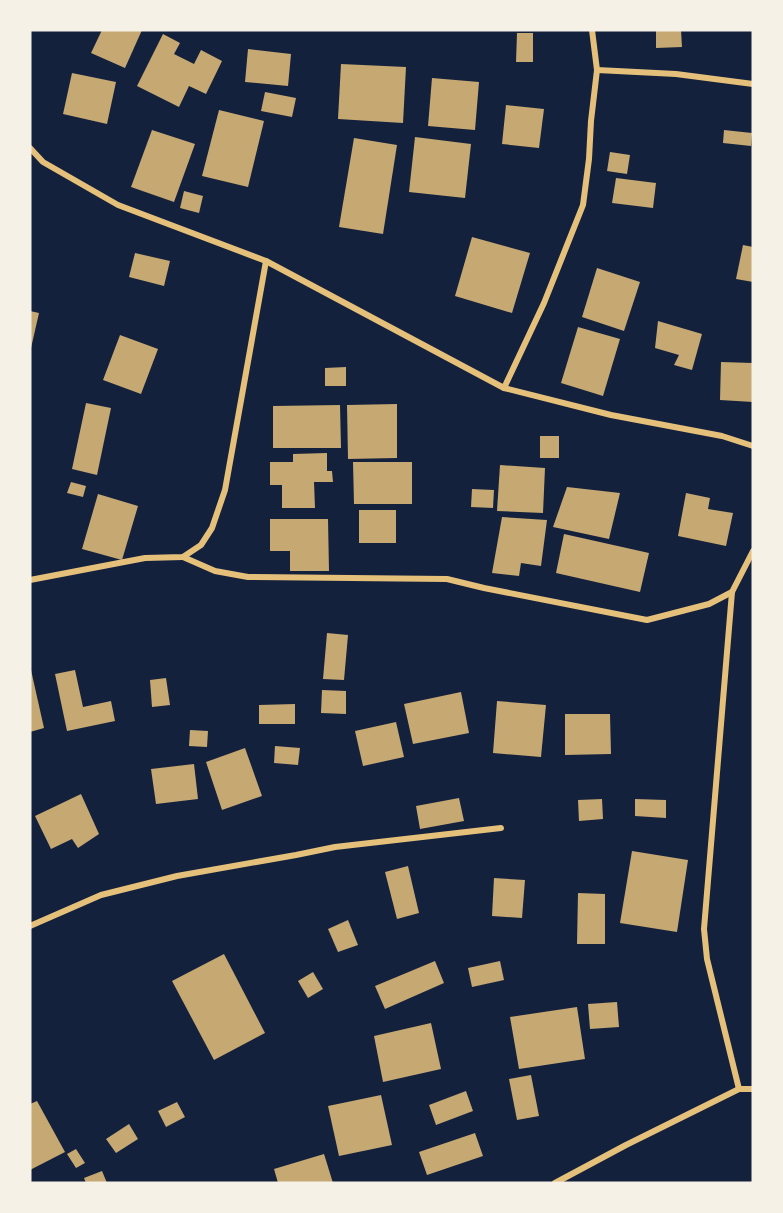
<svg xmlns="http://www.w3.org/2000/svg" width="783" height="1213" viewBox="0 0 783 1213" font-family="Mulish,sans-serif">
<rect width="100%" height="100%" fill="#14213d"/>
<!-- building -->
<g fill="#c6a872">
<polygon points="102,30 142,30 125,68 91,53"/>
<polygon points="656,30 681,30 682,47 656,48"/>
<polygon points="517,33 533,33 533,62 516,62"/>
<polygon points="163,34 180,43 174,54 194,64 201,50 222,61 206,94 189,86 179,107 137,86"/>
<polygon points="248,49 291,54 288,86 245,82"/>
<polygon points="341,64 406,67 403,123 338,119"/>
<polygon points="72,73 116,82 107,124 63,114"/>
<polygon points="432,78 479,82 475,130 428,126"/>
<polygon points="265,92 296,98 292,117 261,111"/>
<polygon points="506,105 544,109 539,148 502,144"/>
<polygon points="219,110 264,121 248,187 202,176"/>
<polygon points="152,130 195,144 174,202 131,187"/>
<polygon points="724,130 752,133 751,146 723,143"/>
<polygon points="415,137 471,144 465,198 409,192"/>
<polygon points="354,138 397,145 383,234 339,227"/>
<polygon points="610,152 630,155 627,174 607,171"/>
<polygon points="616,178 656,183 653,208 612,203"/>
<polygon points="184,191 203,196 199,213 180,208"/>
<polygon points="472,237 530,253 512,313 455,296"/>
<polygon points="743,245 753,247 753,282 736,279"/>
<polygon points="135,253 170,261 164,286 129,277"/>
<polygon points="597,268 640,282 624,331 582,317"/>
<polygon points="30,311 39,313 31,348 30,348"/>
<polygon points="658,321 702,334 692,370 674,365 679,355 655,348"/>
<polygon points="578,327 620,339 603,396 561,383"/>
<polygon points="120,335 158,349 141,394 103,380"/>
<polygon points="721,362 753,363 753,402 720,400"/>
<polygon points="346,367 346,386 325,386 325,368"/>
<polygon points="86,403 111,408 97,475 72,469"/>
<polygon points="397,404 397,458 348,459 347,405"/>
<polygon points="340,405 341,448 273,448 273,406"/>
<rect x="540" y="436" width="19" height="22"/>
<polygon points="327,453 327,471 332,471 333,482 314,482 315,508 282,508 282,485 270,485 270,462 293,462 293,454"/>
<polygon points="353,462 412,462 412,504 354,504"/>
<polygon points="500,465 545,468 543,513 497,511"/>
<polygon points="71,482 86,486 83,497 67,493"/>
<polygon points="567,487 620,493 609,539 553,527"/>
<polygon points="472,489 494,490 493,508 471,507"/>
<polygon points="686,493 710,498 708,509 733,513 726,546 678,536"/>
<polygon points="98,494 138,506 122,560 82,549"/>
<rect x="359" y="510" width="37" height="33"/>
<polygon points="502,517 547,520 541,566 521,563 519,576 492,573"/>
<polygon points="270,519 328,519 329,571 290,571 290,551 270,551"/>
<polygon points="564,534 649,553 640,592 556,573"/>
<polygon points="327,633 348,635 344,680 323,679"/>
<polygon points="31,670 44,728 30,732 30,671"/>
<polygon points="75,670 83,707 111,701 115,721 67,731 55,674"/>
<polygon points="166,678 170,705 152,707 150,680"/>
<polygon points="322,690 346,691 346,714 321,713"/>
<polygon points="461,692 469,733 413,744 404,704"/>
<polygon points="497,701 546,705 541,757 493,753"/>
<polygon points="295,704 295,724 259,724 259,705"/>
<polygon points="565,714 610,714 611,754 565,755"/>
<polygon points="396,722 404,757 363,766 355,731"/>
<polygon points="190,730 208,731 207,747 189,746"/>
<polygon points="275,746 300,748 298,765 274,763"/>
<polygon points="245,748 262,796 222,810 206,762"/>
<polygon points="194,764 198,799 156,804 151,769"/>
<polygon points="81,794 99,834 78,848 72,839 51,849 35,816"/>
<polygon points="459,798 464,821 420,829 416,806"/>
<polygon points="602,799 603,819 579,821 578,800"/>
<polygon points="635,799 666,800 666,818 635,816"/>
<polygon points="632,851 688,860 677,932 620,923"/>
<polygon points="408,866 419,913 397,919 385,872"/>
<polygon points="494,878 525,880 522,918 492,916"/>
<polygon points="578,893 605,894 605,944 577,944"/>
<polygon points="348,920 358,945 338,952 328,929"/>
<polygon points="224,954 265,1033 214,1060 172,981"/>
<polygon points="435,961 444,983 385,1009 375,986"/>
<polygon points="500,961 504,980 472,987 468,968"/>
<polygon points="313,972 323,989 308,998 298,981"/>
<polygon points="617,1002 619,1027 590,1029 588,1004"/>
<polygon points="577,1007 585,1059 519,1069 510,1017"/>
<polygon points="431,1023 441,1069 383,1082 374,1036"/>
<polygon points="531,1075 539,1116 517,1120 509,1079"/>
<polygon points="466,1091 473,1111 436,1125 429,1105"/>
<polygon points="381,1095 392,1145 339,1156 328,1106"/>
<polygon points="37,1101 65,1152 30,1170 30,1104"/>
<polygon points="177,1102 185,1117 166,1127 158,1111"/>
<polygon points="129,1124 138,1139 116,1153 106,1139"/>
<polygon points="475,1133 483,1156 427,1175 419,1152"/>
<polygon points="76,1149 85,1163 76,1168 67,1154"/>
<polygon points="324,1154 333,1183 278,1183 274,1169"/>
<polygon points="102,1171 107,1183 86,1183 84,1178"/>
</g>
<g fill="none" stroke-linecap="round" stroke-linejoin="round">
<!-- minor -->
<g stroke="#e5c07b" stroke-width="6">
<polyline points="597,70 676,74 753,84"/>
<polyline points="30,148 43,162 118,205 266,261 504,388 611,415 722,436 753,446"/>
<polyline points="504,388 544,303 583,205 589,159 591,121 597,70 592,30"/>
<polyline points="183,557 215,571 248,577 447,579 484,588 647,620 709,604 732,592"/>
<polyline points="30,580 145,558 183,557 201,545 212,528 225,490 266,261"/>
<polyline points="30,926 101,895 177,876 296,855 335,847 501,828"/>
<polyline points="739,1089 707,959 704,929 732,592 753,551"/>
<polyline points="555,1183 626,1145 739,1089 753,1089"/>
</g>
</g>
<!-- border -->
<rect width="783" height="1213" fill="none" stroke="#f6f1e7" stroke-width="63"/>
</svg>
